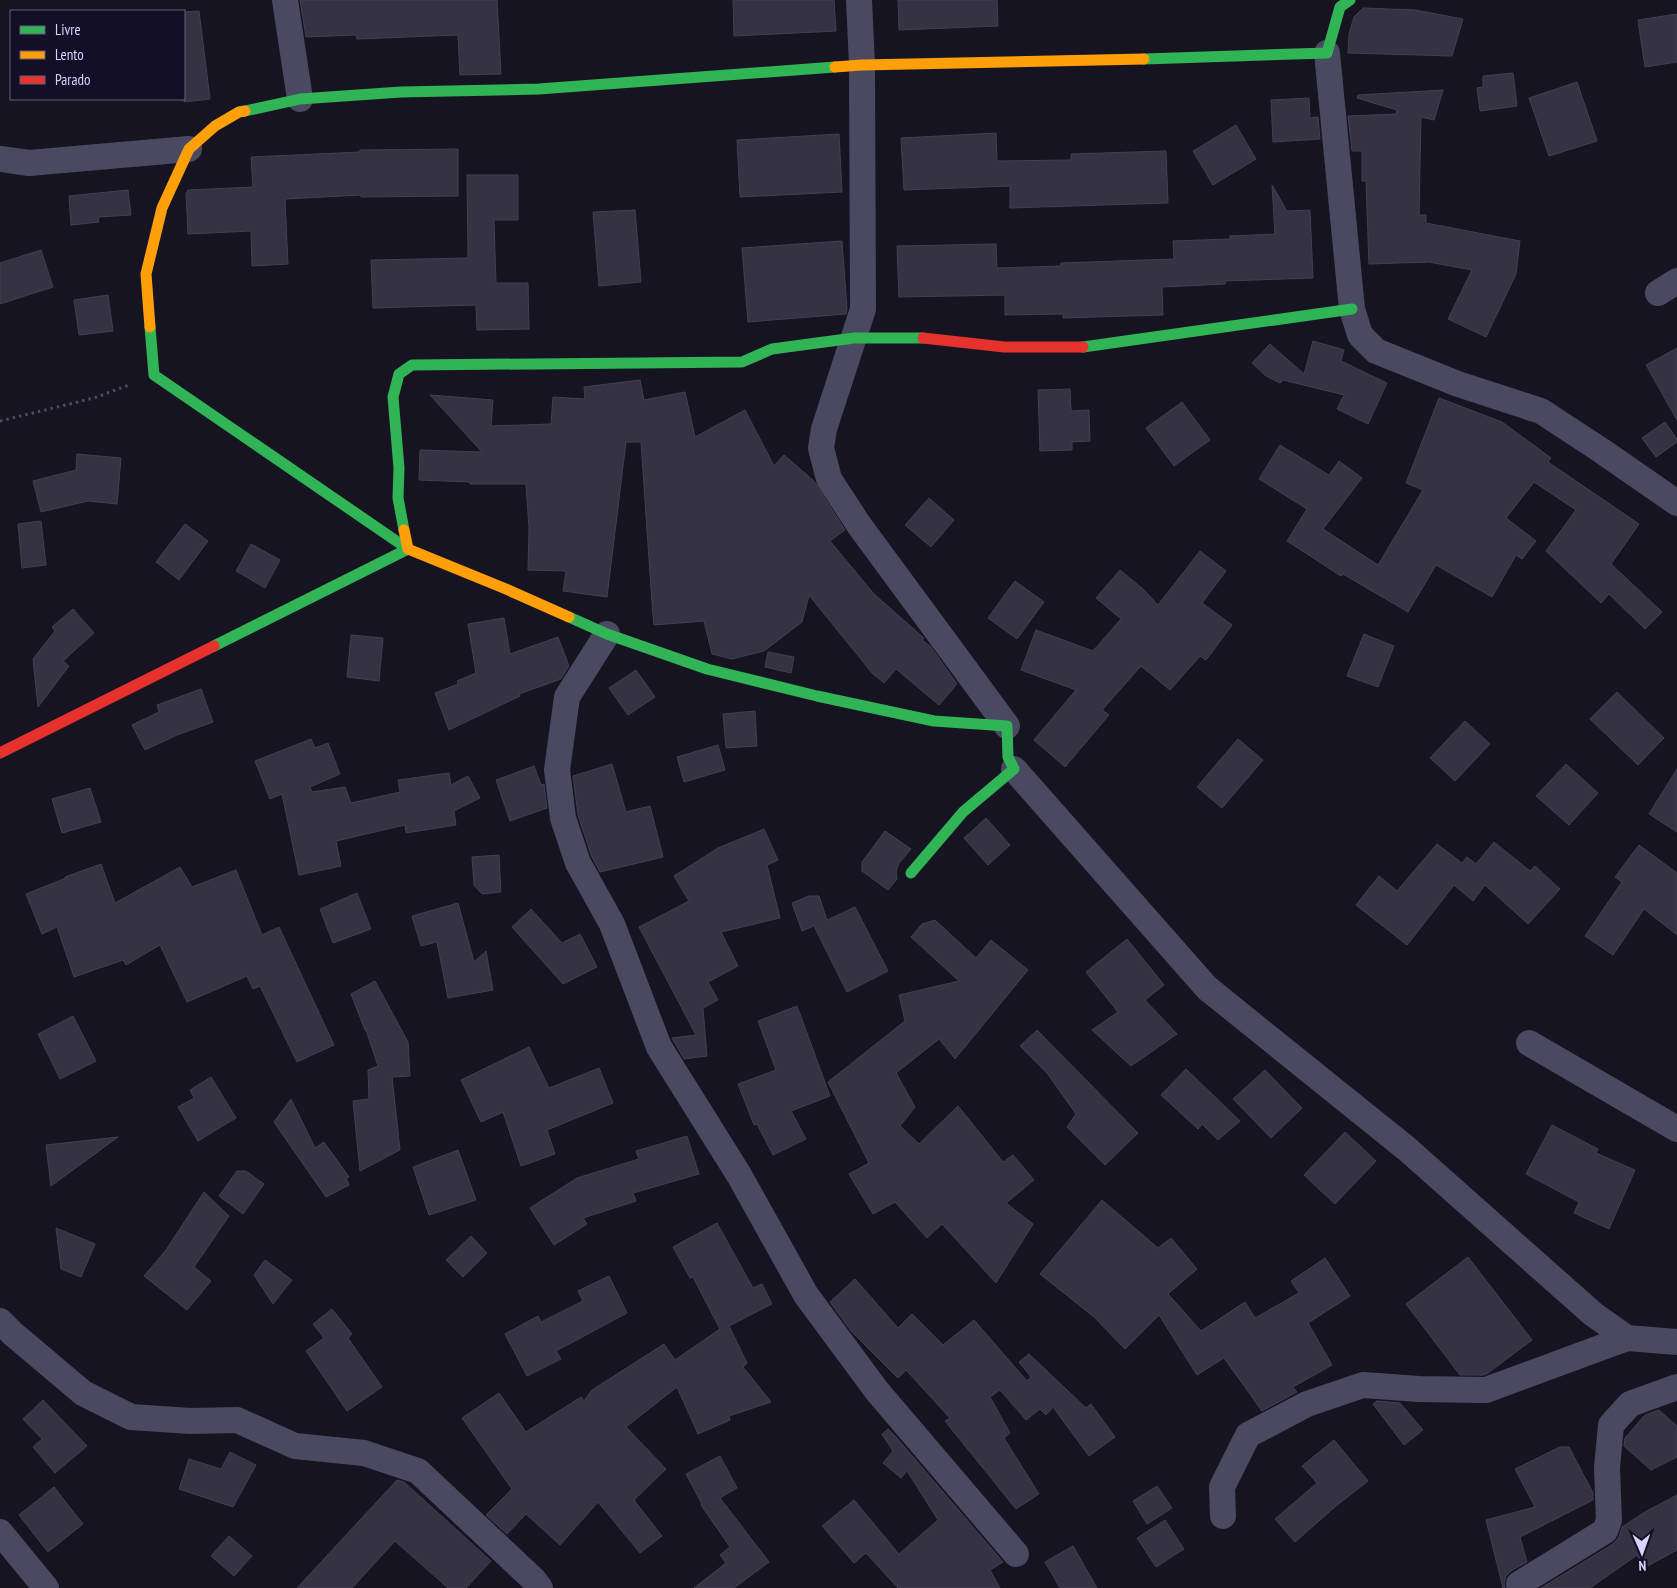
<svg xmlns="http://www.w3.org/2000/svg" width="1677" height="1588" viewBox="0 0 1677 1588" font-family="'PT Sans Narrow',sans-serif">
<rect width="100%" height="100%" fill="#161421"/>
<!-- building -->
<g fill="#343243" stroke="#433f54">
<polygon points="300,0 497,0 501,74 460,75 458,35 357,39 356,35 306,37"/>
<polygon points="733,0 834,0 836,31 734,36"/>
<polygon points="898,0 997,0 998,26 899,30"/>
<polygon points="1363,8 1415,10 1463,19 1452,56 1348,53 1349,34 1354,17"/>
<polygon points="199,11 210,99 184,102 184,12"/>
<polygon points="1677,14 1677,62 1645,67 1638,20"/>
<polygon points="1513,73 1517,106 1480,111 1477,88 1483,87 1483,76"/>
<polygon points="1577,82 1597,141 1549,156 1529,98"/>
<polygon points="1443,90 1434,120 1421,117 1419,215 1426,215 1426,223 1520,241 1516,274 1486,337 1448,319 1472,270 1429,262 1369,264 1366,181 1362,181 1362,151 1352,151 1348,116 1396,114 1397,110 1357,98 1358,95"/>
<polygon points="1309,98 1310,118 1318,117 1320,139 1273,142 1271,100"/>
<polygon points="1236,125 1256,159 1213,185 1193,151"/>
<polygon points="996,133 997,161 1071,160 1071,154 1166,151 1168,203 1010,208 1010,186 904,190 901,138"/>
<polygon points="839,134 842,192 740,197 737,140"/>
<polygon points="458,149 458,196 361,197 361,195 285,199 288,264 252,266 251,231 188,234 186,194 188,190 253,187 251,157 360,152 360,150"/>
<polygon points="467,175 518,175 518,220 494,220 496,283 528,283 529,329 477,330 476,305 373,308 371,260 468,258"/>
<polygon points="1272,185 1287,211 1310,210 1313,278 1225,281 1225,284 1162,287 1163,315 1063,318 1063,314 1005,315 1005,295 899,297 897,246 996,244 997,268 1061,266 1061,263 1174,259 1173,241 1230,239 1230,236 1275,234"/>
<polygon points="128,190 131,215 98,217 99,222 71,225 69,196"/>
<polygon points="635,210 641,282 599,286 593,212"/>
<polygon points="842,241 847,309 846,314 748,322 742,248"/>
<polygon points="41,250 53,287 0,304 0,263"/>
<polygon points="108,295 113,331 79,335 74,300"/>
<polygon points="1313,341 1344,350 1341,361 1387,383 1368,424 1337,409 1344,395 1283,380 1280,383 1266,376 1252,363 1270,344 1304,374"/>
<polygon points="1677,348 1677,420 1646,365"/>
<polygon points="640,380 644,400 685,392 695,437 745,410 774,466 784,455 814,481 845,530 830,541 874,594 924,638 922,640 931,647 957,684 939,705 896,669 884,683 872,673 809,595 802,622 764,651 732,659 712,654 704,621 654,625 652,604 653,603 652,603 641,442 626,442 607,597 563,591 566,571 528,570 529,528 526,484 470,484 470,482 419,480 420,450 482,452 430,395 493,400 491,426 551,424 553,397 585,399 584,387"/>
<polygon points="1070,389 1071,411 1089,410 1090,441 1072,442 1072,450 1040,451 1038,390"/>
<polygon points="1439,398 1502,422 1551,458 1548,462 1639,524 1611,564 1662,612 1645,629 1609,594 1601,603 1546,551 1576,510 1534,482 1506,518 1536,541 1522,559 1516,555 1492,597 1436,565 1408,612 1343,574 1341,576 1287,541 1307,509 1259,479 1280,445 1329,475 1339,461 1362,478 1323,529 1378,565 1423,490 1406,483"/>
<polygon points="1182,402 1210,440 1174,466 1146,428"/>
<polygon points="1665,422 1677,439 1677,442 1656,457 1642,438"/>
<polygon points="77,454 121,458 117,504 88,501 41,512 33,481 76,470"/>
<polygon points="929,498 954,520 931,547 905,525"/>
<polygon points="41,521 46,565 22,568 18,524"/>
<polygon points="185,524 208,541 179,580 156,562"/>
<polygon points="251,544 280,560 265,588 236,571"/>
<polygon points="1200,551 1226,571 1202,603 1232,625 1206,660 1200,656 1170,690 1141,666 1102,710 1109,715 1065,767 1034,740 1076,690 1021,670 1036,630 1093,651 1121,619 1096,598 1120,570 1143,589 1158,605"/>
<polygon points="1015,581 1044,602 1017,639 988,618"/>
<polygon points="73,609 94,633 63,661 69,666 38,707 33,659 55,631 52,627"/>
<polygon points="504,618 510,654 558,637 569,666 561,679 519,694 520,696 449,730 435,693 458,684 457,681 476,673 468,624"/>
<polygon points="1364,634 1394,646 1378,687 1347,676"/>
<polygon points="351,635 383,638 379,681 347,677"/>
<polygon points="768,652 794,657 791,673 765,667"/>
<polygon points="636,670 655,697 628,715 609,688"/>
<polygon points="201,689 213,722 177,735 145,750 132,725 159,712 157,705"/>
<polygon points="1617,692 1664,738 1638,765 1590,719"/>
<polygon points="755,711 757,746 726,748 723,714"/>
<polygon points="1465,721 1490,744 1455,781 1430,758"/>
<polygon points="311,739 315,748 328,743 340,774 310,787 312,792 345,787 351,803 400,792 398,780 449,773 451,785 468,776 480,798 454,811 456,825 406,833 405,825 336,841 341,866 299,875 282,794 270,799 255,761"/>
<polygon points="1238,739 1263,760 1222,808 1197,787"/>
<polygon points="718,745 725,770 684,782 677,757"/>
<polygon points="612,764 626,812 650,806 663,857 600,872 592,857 578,815 573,776"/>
<polygon points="1566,764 1598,793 1569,825 1536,796"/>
<polygon points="534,766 541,785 544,784 547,808 510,821 496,780"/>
<polygon points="1677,769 1677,832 1649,814"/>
<polygon points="90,788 101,822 62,833 52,799"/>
<polygon points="986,818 1010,845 988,865 964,838"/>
<polygon points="764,829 778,860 767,865 780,918 721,932 738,966 708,982 718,1000 703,1008 707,1056 684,1059 672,1038 696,1035 639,927 689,901 674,876 718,848"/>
<polygon points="885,831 911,849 899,863 896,871 897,879 888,890 862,871 862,862"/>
<polygon points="1494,842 1530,871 1535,866 1560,889 1528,924 1485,885 1473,901 1454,885 1407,945 1356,905 1379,876 1397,891 1437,844 1462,863 1467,857 1476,864"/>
<polygon points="1639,845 1677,873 1677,935 1644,909 1613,955 1585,936 1622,882 1615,877"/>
<polygon points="499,855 501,892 482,894 474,885 472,857"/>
<polygon points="101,864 115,903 180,867 192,887 236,870 262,935 279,927 334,1045 297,1062 260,986 253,989 247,976 187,1002 160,945 126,965 123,960 74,977 57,927 42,934 26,894 66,878 65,877"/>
<polygon points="357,893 371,929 333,943 320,909"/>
<polygon points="809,896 819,896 827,920 855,907 888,971 847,992 814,926 802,931 792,903"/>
<polygon points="458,903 474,962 486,951 493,990 448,998 437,942 421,946 412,916"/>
<polygon points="531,909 562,943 580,934 597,967 563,984 512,927"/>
<polygon points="935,920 976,958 991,940 1028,970 955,1059 939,1039 896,1073 915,1107 900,1126 919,1144 958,1106 1003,1162 1013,1155 1034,1180 1006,1203 1033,1224 996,1283 942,1224 927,1238 895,1202 873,1214 849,1174 869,1163 828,1082 905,1021 899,995 959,981 911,937 922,924"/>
<polygon points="1127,939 1164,985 1145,1000 1177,1034 1131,1066 1092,1030 1118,1012 1086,972"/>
<polygon points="375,981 408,1042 410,1076 392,1077 400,1150 360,1171 353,1101 369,1099 368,1070 378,1066 366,1030 365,1030 351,994"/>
<polygon points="797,1006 830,1096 791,1111 806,1139 773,1155 757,1124 754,1125 738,1084 776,1070 758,1021"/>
<polygon points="73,1016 96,1061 60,1079 38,1034"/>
<polygon points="1037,1030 1138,1133 1105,1165 1067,1127 1076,1114 1047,1073 1020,1046"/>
<polygon points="529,1047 549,1088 599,1068 613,1103 547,1130 555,1154 521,1166 503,1112 481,1122 461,1080"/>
<polygon points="1186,1069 1240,1121 1218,1140 1202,1124 1198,1129 1161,1095"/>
<polygon points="1265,1070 1302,1108 1271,1138 1233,1099"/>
<polygon points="211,1077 236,1118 198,1141 178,1107 194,1098 190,1090"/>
<polygon points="291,1099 315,1148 324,1142 349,1177 346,1178 349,1185 326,1197 274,1122"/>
<polygon points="1552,1125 1598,1149 1596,1153 1635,1170 1609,1229 1574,1213 1579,1202 1526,1174"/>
<polygon points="1345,1132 1376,1161 1335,1204 1304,1175"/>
<polygon points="687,1136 699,1174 633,1193 636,1201 583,1218 587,1224 554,1245 530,1208 577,1178 639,1159 636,1151"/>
<polygon points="118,1137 51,1186 46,1145"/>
<polygon points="458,1150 476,1200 429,1215 413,1167"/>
<polygon points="237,1171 246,1171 264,1184 243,1214 219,1196"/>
<polygon points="204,1192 229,1216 194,1267 211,1281 187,1310 144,1276 166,1250"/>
<polygon points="1102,1200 1158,1248 1171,1238 1197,1269 1168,1294 1201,1331 1245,1302 1255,1318 1299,1293 1291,1281 1325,1258 1350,1296 1308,1323 1332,1365 1293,1387 1297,1392 1262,1411 1224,1358 1197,1375 1159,1315 1125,1349 1094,1317 1040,1274"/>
<polygon points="717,1223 753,1288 762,1284 772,1304 729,1326 747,1363 743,1367 771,1402 729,1416 730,1420 698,1434 677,1387 626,1427 666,1469 634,1500 662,1536 640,1553 598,1502 560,1545 526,1514 507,1534 486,1515 512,1489 462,1418 499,1393 526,1432 581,1397 584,1401 592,1390 664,1344 675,1360 720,1329 693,1277 690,1278 673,1247"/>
<polygon points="56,1228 95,1244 81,1277 61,1269"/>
<polygon points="471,1236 487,1253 463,1277 446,1260"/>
<polygon points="1468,1257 1532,1340 1488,1373 1483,1375 1460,1375 1406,1304"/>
<polygon points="265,1260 292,1280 273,1304 254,1275"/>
<polygon points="609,1276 627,1313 556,1351 561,1359 527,1376 505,1334 538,1316 541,1322 583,1301 578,1291"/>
<polygon points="855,1279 898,1328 912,1314 943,1345 974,1320 1027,1381 1031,1377 1019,1362 1029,1354 1086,1408 1091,1404 1115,1437 1089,1456 1053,1407 1046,1415 1040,1409 1026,1420 1000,1390 990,1397 1010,1433 1004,1438 1039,1494 1016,1509 945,1421 950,1418 906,1370 898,1378 851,1331 830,1302"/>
<polygon points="332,1309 352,1334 348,1338 382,1387 347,1411 306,1351 324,1338 313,1324"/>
<polygon points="43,1400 87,1446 55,1473 33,1447 42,1439 23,1419"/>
<polygon points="1377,1401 1400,1403 1423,1430 1404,1445 1373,1404"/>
<polygon points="1659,1410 1677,1426 1677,1457 1651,1470 1624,1446 1625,1438 1645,1415"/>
<polygon points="888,1429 896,1437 1003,1562 990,1570 1000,1588 898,1588 866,1553 854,1563 822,1526 854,1500 899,1554 938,1520 907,1471 901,1478 883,1463 893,1451 882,1434"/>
<polygon points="1334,1440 1368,1481 1336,1506 1295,1542 1275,1519 1317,1483 1302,1466"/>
<polygon points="1560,1447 1569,1447 1593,1493 1593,1500 1520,1537 1527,1562 1511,1571 1506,1576 1504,1584 1505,1588 1503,1588 1486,1520 1535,1507 1515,1469"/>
<polygon points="230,1452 256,1465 233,1507 179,1489 189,1459 221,1469"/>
<polygon points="720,1456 737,1488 720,1498 769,1562 734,1588 694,1588 726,1563 720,1555 730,1547 701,1505 702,1504 686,1474"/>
<polygon points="397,1480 404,1482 491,1561 466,1588 448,1588 395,1541 352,1588 297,1588"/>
<polygon points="1157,1486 1172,1508 1147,1524 1133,1501"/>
<polygon points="54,1487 83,1524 48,1552 19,1515"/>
<polygon points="1677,1495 1677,1550 1644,1568 1637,1555 1590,1588 1541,1588 1613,1544 1619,1537 1622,1527 1645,1512"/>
<polygon points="1165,1520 1184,1549 1156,1567 1137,1538"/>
<polygon points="229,1536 252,1556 234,1576 211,1556"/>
<polygon points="1073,1546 1097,1588 1060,1588 1045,1562"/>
</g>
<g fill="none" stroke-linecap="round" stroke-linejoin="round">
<!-- path -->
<polyline stroke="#44505f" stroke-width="3" stroke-dasharray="2.5 4" stroke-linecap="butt" points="0,421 94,398 129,385"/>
<!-- street -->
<g stroke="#4a4962" stroke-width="26">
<polyline points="285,0 300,99"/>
<polyline points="859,0 862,65 863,309 824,429 821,448 829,479 859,525 1007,726"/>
<polyline points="1327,53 1352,309 1360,335 1376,351 1458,384 1541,411 1602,451 1677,503"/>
<polyline points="0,159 29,163 189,149"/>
<polyline points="1658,293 1677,281"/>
<polyline points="607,634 567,697 557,770 563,818 578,863 612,924 659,1047 739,1175 806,1295 877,1391 1016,1554"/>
<polyline points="1014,769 1207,988 1407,1149 1593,1314 1627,1338 1677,1342"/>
<polyline points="1529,1043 1677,1129"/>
<polyline points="0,1321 12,1333 83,1393 131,1417 190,1421 237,1420 295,1446 364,1453 418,1471 534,1580 540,1588"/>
<polyline points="1223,1516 1222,1487 1248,1435 1307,1404 1363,1385 1419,1389 1486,1390 1627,1338"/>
<polyline points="0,1532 46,1588"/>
<polyline points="1519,1584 1605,1531 1609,1520 1607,1468 1611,1425 1630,1404 1677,1387"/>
</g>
<!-- fast -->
<g stroke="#30b455" stroke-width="11">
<polyline points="1144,59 1327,53 1340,7 1350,0"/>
<polyline points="245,111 300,99 401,92 539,89 835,67"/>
<polyline points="150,327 154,375 408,549 214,646"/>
<polyline points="1083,347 1352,309"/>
<polyline points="404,530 398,498 399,468 393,397 399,374 412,365 742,362 772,349 854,338 923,338"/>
<polyline points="569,617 607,634 707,669 817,696 934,721 1007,726 1008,757 1014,769 963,812 911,873"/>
</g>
<!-- slow -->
<g stroke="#ff9f0a" stroke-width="11">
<polyline points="835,67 862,65 1144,59"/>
<polyline points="150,327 146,274 162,208 189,149 215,126 239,112 245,111"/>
<polyline points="404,530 408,549 506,589 569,617"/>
</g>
<!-- jam -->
<g stroke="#e5322d" stroke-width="11">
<polyline points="923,338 1004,347 1083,347"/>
<polyline points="0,753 214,646"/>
</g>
</g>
<!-- legend -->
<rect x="10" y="10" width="175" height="90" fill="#130f26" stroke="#625e7d"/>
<rect x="20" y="26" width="25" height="8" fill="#30b455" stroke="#625e7d"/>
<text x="55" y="35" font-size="15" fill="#d9d4ff">Livre</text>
<rect x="20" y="51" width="25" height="8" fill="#ff9f0a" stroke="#625e7d"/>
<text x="55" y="60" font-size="15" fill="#d9d4ff">Lento</text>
<rect x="20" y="76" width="25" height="8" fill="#e5322d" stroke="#625e7d"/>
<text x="55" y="85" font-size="15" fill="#d9d4ff">Parado</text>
<!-- north arrow -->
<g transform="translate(1642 1553) rotate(178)" stroke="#130f26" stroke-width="4" paint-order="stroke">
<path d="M0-4L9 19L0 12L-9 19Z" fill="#d9d4ff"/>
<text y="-8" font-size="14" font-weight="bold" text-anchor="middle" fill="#d9d4ff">N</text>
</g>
</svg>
